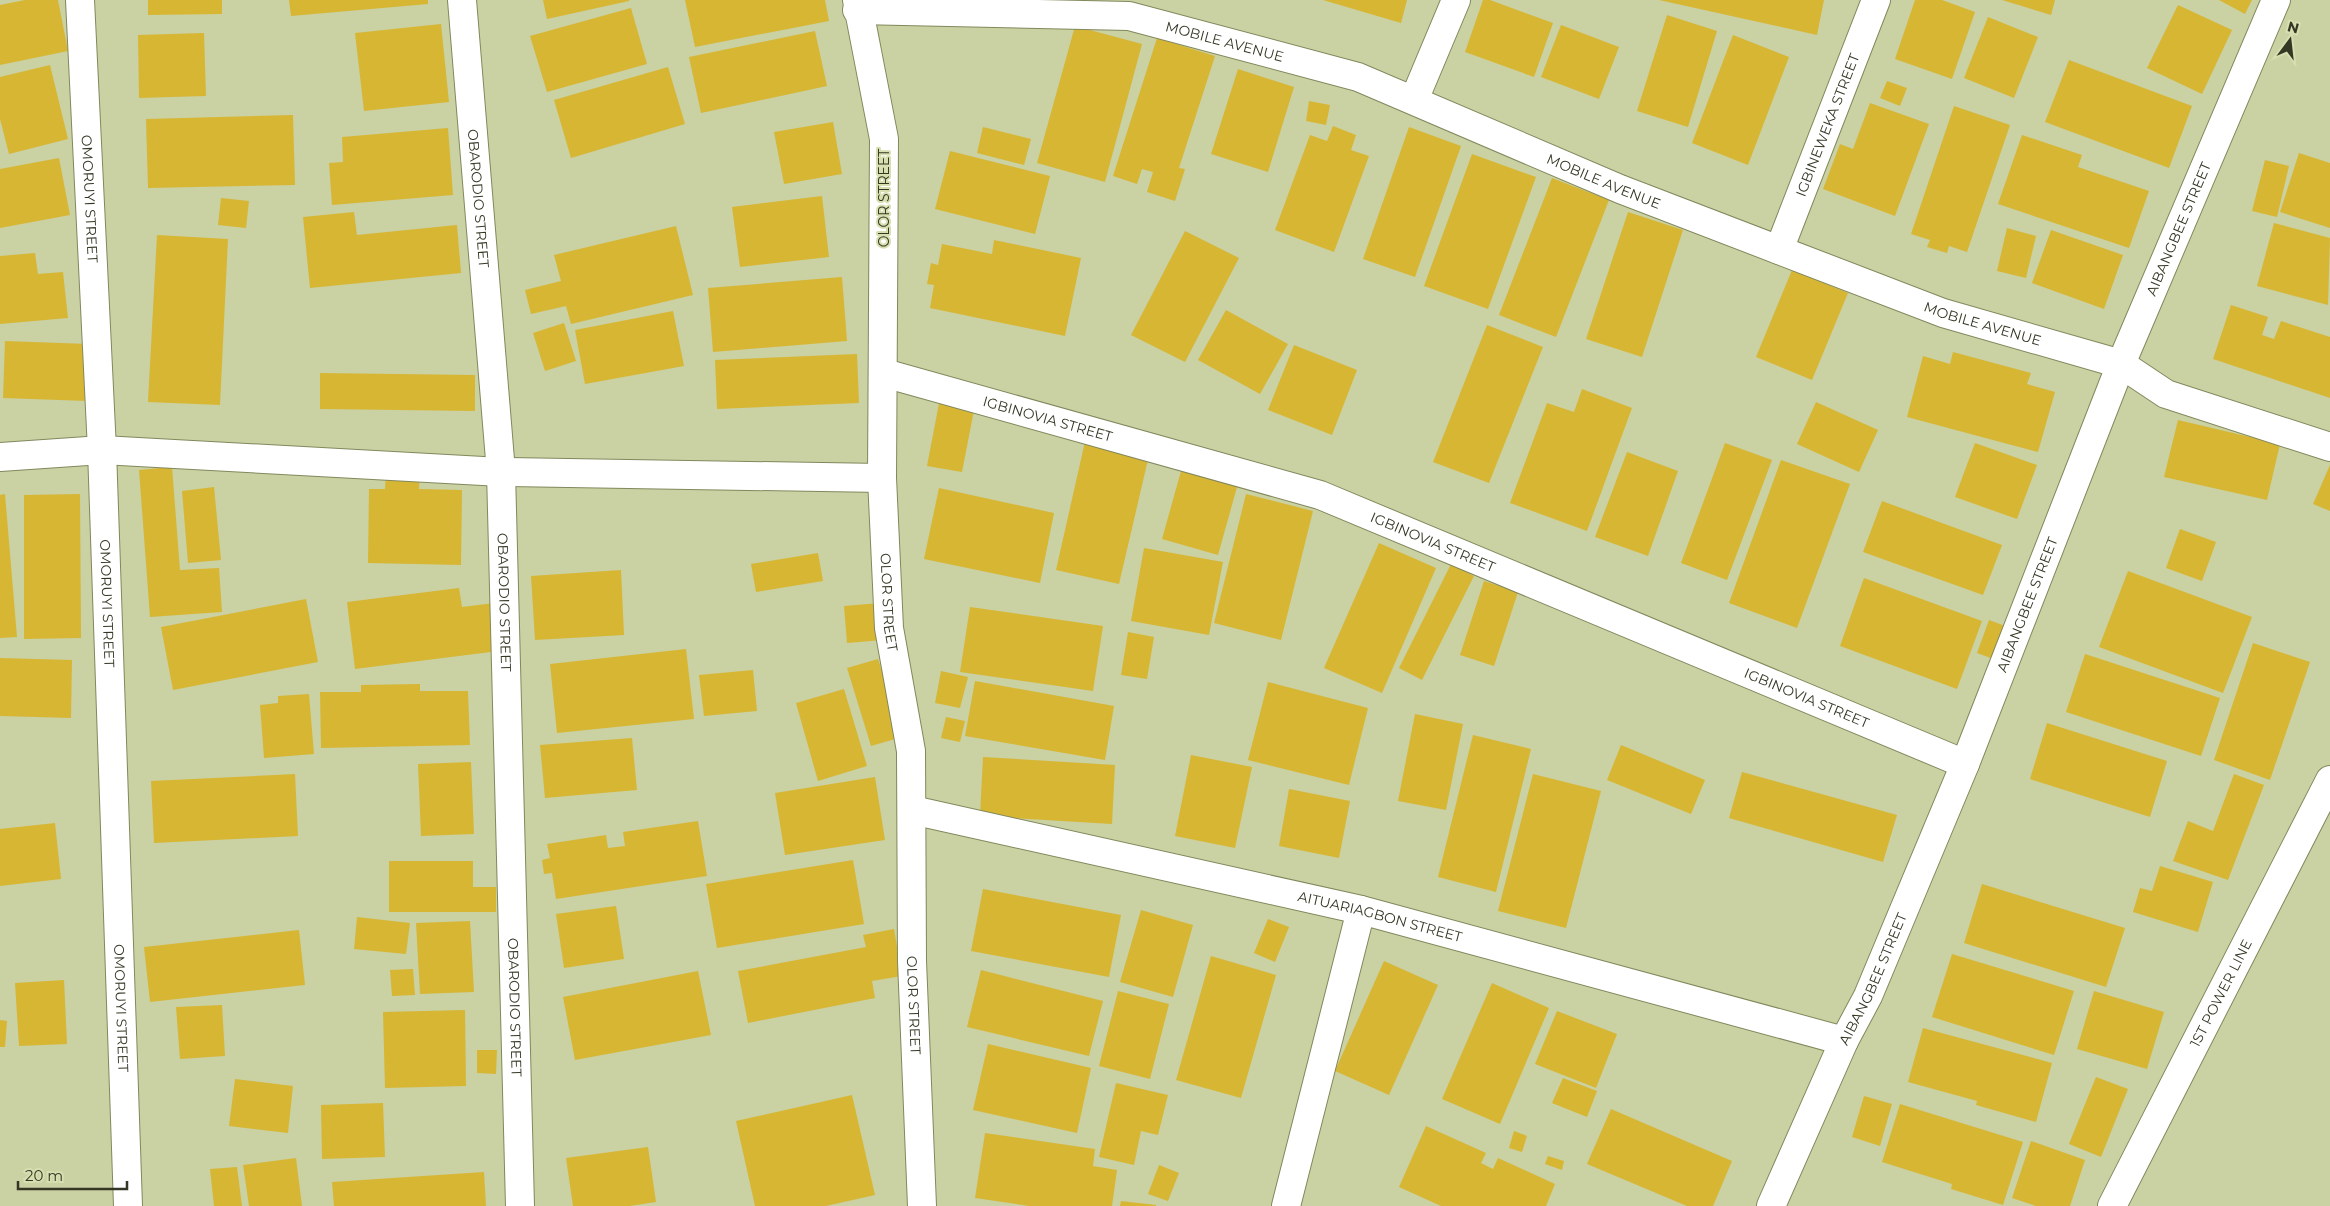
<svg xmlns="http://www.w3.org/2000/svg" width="2330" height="1206" viewBox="0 0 2330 1206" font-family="Montserrat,sans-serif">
<rect width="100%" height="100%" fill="#cad1a3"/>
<!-- building -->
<g fill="#d7b634">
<polygon points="25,0 58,0 68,51 0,65 0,5"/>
<polygon points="148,0 222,0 222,14 148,15"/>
<polygon points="289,0 428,0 428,4 291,16"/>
<polygon points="543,0 629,0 629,1 547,19"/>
<polygon points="685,0 825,0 829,21 695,47"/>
<polygon points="1323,0 1407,0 1401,23"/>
<polygon points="1483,0 1490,0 1553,23 1534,77 1465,52"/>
<polygon points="1659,0 1824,0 1817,35"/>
<polygon points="1915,0 1942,0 1975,12 1952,79 1895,59"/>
<polygon points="2002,0 2055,0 2051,15"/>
<polygon points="2219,0 2252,0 2245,14"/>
<polygon points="2178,5 2232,30 2202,94 2147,68"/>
<polygon points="631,8 647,64 547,92 530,36"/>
<polygon points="1667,15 1717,31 1688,127 1637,111"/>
<polygon points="1988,17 2038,37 2014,98 1964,78"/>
<polygon points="441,24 449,102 364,111 355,33"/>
<polygon points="1561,25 1619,47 1599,99 1541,77"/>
<polygon points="1075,26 1142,44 1105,182 1037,163"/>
<polygon points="815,31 827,86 701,113 689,57"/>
<polygon points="204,33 206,96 139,98 138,35"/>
<polygon points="1733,35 1789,57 1748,165 1692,143"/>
<polygon points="1157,38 1215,56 1179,168 1185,169 1175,201 1147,192 1153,172 1142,169 1137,184 1113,176"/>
<polygon points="2069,60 2192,106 2169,168 2045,122"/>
<polygon points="50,65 68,139 9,154 0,119 0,77"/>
<polygon points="668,67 685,124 571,158 554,100"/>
<polygon points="1238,69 1294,87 1268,172 1211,154"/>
<polygon points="1887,81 1907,88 1900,106 1880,98"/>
<polygon points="1309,101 1330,105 1326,125 1306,121"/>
<polygon points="1870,103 1929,124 1895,216 1823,189 1840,144 1853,149"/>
<polygon points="1954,106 2010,125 1967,252 1949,246 1947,253 1927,247 1930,240 1911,234"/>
<polygon points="293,115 295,185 148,188 146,119"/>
<polygon points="833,122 842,174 784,184 774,132"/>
<polygon points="1333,126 1356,135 1351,150 1369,156 1334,252 1275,230 1310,135 1327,141"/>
<polygon points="983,127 1031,139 1024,165 977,153"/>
<polygon points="1409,127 1461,146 1415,277 1363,259"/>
<polygon points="448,128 453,195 332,205 329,163 343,162 342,137"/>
<polygon points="2022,135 2082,155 2078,167 2149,191 2129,248 1998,204"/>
<polygon points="950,151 1050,176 1035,234 935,209"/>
<polygon points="2299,153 2330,163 2330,228 2280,212"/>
<polygon points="1472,154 1536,177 1488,309 1424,286"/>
<polygon points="59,158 70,215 0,228 0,169"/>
<polygon points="2265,160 2289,166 2277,217 2252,211"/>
<polygon points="1552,178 1609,200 1556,337 1499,315"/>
<polygon points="822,196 829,257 740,267 732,207"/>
<polygon points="221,198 249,201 246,228 218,225"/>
<polygon points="354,212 357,235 457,225 461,273 310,288 303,217"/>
<polygon points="1628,212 1683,230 1642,357 1586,339"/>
<polygon points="2274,223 2330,238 2328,305 2257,286"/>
<polygon points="676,226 693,295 571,324 566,306 531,314 525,290 561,281 554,255"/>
<polygon points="2007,228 2036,236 2026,278 1997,271"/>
<polygon points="2051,230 2123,255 2104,309 2032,283"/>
<polygon points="1185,231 1239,258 1185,362 1131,335"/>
<polygon points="157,235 228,239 220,405 148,402"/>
<polygon points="994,240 1081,258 1065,336 930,308 934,285 927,284 931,263 938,265 942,244 992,254"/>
<polygon points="35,253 38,274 63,272 68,318 0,324 0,256"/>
<polygon points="1792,270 1848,293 1812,380 1756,357"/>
<polygon points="842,277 847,341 713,352 708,288"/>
<polygon points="2231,305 2268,317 2262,335 2274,339 2281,321 2330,337 2330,398 2213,359"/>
<polygon points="1226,310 1288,344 1260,394 1198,360"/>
<polygon points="673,311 684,366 585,384 575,330"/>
<polygon points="564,323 576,361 545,371 533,333"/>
<polygon points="1487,325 1543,347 1489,483 1433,462"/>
<polygon points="5,341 89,344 87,401 3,398"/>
<polygon points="1294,345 1357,370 1332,435 1268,410"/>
<polygon points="1953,352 2031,373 2027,384 2055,392 2038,452 1907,417 1923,356 1950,364"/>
<polygon points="857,354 859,403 717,409 715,360"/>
<polygon points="320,373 475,375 475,411 320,409"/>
<polygon points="1582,389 1632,408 1587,531 1510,503 1547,403 1574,412"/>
<polygon points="940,398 975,405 962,472 927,466"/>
<polygon points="1816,402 1878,430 1859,472 1797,444"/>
<polygon points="2178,420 2280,444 2267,500 2164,477"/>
<polygon points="1086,437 1150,451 1119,584 1056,570"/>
<polygon points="1725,443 1772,460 1727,580 1681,563"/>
<polygon points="1975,443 2037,465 2017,519 1955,497"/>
<polygon points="1627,452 1678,471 1648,556 1595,537"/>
<polygon points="1781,460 1850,484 1797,628 1729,603"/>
<polygon points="1183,464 1239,480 1218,555 1162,539"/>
<polygon points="2330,465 2330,511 2313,504"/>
<polygon points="172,467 180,570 219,568 222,612 150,617 139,470"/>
<polygon points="386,471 420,472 419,489 462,490 461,565 368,563 369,489 385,489"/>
<polygon points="214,487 221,560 188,563 182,491"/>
<polygon points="939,488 1054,513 1040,583 924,559"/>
<polygon points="5,494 17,637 0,638 0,495"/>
<polygon points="80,494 81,638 24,639 24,495"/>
<polygon points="1246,494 1313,511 1281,640 1214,623"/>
<polygon points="1882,501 2002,545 1983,595 1863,552"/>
<polygon points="2180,529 2216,542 2202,581 2166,568"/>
<polygon points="1379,543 1436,568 1382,693 1324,668"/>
<polygon points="1144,548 1223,562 1209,635 1131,621"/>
<polygon points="818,553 823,581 756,592 751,564"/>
<polygon points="1451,564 1474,576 1422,680 1399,668"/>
<polygon points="621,570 624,635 535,640 531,576"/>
<polygon points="2128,571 2252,617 2223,693 2099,647"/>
<polygon points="1864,578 1982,621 1957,689 1840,646"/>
<polygon points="1484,581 1518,592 1494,666 1460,655"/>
<polygon points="459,588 462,607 494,603 499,651 355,669 347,602"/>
<polygon points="306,599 318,662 173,690 161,627"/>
<polygon points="880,603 883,640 847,643 844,606"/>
<polygon points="970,607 1103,626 1093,691 960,672"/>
<polygon points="1989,620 2008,627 1996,660 1977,653"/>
<polygon points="1128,632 1154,637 1147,679 1121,675"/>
<polygon points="2253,643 2310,662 2270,780 2214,760"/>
<polygon points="686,649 694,719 557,733 550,664"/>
<polygon points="2085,654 2220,698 2201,756 2066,712"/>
<polygon points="0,658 72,660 71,718 0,716"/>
<polygon points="878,659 902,737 871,746 847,668"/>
<polygon points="753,670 757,711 704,716 699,675"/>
<polygon points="941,671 968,677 960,708 935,703"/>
<polygon points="975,681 1114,706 1105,760 965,736"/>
<polygon points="1268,682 1368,708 1349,785 1248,760"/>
<polygon points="420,684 420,691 468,691 470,745 321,748 320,692 361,692 361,685"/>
<polygon points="844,689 867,766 818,781 796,703"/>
<polygon points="309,694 314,754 264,758 260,705 278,703 278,696"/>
<polygon points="1415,714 1463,724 1446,810 1398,801"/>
<polygon points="946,717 965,721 960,742 941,738"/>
<polygon points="2047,723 2167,761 2150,817 2030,779"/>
<polygon points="1473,735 1531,749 1496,892 1438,877"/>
<polygon points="632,738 637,790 545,798 540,745"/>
<polygon points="1621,745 1705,780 1691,814 1607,780"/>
<polygon points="1191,755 1252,767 1235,848 1175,836"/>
<polygon points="983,757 1115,765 1112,824 980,816"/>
<polygon points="471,762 474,834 421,836 418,764"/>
<polygon points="1742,772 1897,815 1883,862 1729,818"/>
<polygon points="295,774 298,836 154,843 151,781"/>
<polygon points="1533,774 1601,791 1566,928 1498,911"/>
<polygon points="2234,774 2264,785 2228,880 2173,861 2188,821 2213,831"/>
<polygon points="875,777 885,840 785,855 775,793"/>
<polygon points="1289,789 1350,801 1339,858 1279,846"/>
<polygon points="698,821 707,876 556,899 552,873 544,874 542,860 550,858 547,844 606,835 608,848 625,846 623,832"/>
<polygon points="55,823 61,879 0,886 0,829"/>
<polygon points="853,860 864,924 717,948 706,884"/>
<polygon points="389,861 473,861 473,887 496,887 496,912 389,912"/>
<polygon points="2160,866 2213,882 2198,932 2133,912 2140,888 2152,891"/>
<polygon points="1982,884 2125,928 2106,987 1964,943"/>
<polygon points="983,889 1121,915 1109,977 971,951"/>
<polygon points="616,906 624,959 564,968 556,914"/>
<polygon points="1141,910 1193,925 1173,997 1120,982"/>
<polygon points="357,917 410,923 406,954 354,949"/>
<polygon points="1268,919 1289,927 1275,962 1254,953"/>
<polygon points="470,921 474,992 420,994 416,923"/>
<polygon points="894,929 902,976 872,981 875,998 748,1023 738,971 866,947 863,935"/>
<polygon points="299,930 305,985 150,1002 144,947"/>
<polygon points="1952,954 2074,991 2054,1055 1932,1017"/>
<polygon points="1211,956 1276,975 1241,1098 1176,1080"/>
<polygon points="1384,961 1438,985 1389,1095 1335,1071"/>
<polygon points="413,969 415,995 392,996 390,970"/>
<polygon points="981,970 1103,1001 1089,1056 967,1027"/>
<polygon points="698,971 711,1035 575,1060 563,997"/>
<polygon points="64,980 67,1044 19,1046 15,983"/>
<polygon points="1492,983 1549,1008 1500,1124 1442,1099"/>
<polygon points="1118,991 1169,1004 1150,1079 1099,1066"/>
<polygon points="2094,991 2164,1012 2147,1069 2077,1049"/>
<polygon points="222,1005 225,1056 180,1059 176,1007"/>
<polygon points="465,1010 466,1086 385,1088 383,1012"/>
<polygon points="1557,1011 1617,1034 1596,1088 1535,1064"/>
<polygon points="0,1020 7,1021 5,1047 0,1047"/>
<polygon points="1923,1028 2052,1063 2036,1122 1976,1105 1977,1101 1908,1082"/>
<polygon points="988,1044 1091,1068 1077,1133 973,1110"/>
<polygon points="477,1050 497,1050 496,1074 477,1073"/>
<polygon points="2096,1077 2128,1089 2101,1157 2069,1144"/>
<polygon points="1563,1078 1597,1091 1587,1117 1552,1103"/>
<polygon points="235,1079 293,1086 288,1133 229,1126"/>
<polygon points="1116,1083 1168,1095 1158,1135 1141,1131 1134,1165 1099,1157"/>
<polygon points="852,1095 875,1195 826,1206 755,1206 736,1121"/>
<polygon points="1864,1096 1892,1104 1880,1146 1852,1137"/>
<polygon points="383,1103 385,1157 322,1159 321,1105"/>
<polygon points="1900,1104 2023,1142 2003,1205 1951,1189 1952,1184 1882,1162"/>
<polygon points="1611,1109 1732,1161 1713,1206 1687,1206 1587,1164"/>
<polygon points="1426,1126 1486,1153 1481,1163 1493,1169 1498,1158 1555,1184 1546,1206 1441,1206 1399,1187"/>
<polygon points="1514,1131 1527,1136 1522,1152 1509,1148"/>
<polygon points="985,1133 1095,1149 1093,1166 1117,1170 1112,1206 1029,1206 975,1198"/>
<polygon points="2031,1141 2085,1160 2070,1206 2036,1206 2012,1198"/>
<polygon points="648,1147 656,1202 630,1206 573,1206 566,1158"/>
<polygon points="1548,1156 1564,1161 1562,1170 1545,1164"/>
<polygon points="296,1158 302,1206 249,1206 243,1165"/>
<polygon points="1159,1165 1179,1173 1168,1201 1148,1194"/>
<polygon points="237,1167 242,1206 214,1206 210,1169"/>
<polygon points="484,1172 486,1206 334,1206 332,1182"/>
<polygon points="1121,1201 1156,1205 1156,1206 1120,1206"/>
</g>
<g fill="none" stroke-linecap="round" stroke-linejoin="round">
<!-- minor casing -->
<g stroke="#82885c" stroke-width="30">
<g id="minor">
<path id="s1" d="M80,0L102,450L128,1206"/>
<path id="s2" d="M462,0L501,472L520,1206"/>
<path id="s3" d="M857,0L884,139L882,478L889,628L911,751L912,961L922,1206"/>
<path id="s4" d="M857,10L1129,16L1358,77L1620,189L1943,313L2121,364L2166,394L2330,447"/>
<polyline points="1414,100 1456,0"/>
<path id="s5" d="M1779,250L1876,0"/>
<path id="s6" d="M884,373L1320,495L1965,764"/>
<polyline points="0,457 102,450 501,472 882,478"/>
<path id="s7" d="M912,810L1361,910L1844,1041"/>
<polyline points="1286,1206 1361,910"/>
<path id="s8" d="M1771,1206L1844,1041L1868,996L1965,764L2121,364L2276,0"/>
<path id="s9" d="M2112,1206L2330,780"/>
</g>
</g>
<!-- minor -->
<use href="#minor" stroke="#fff" stroke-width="28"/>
</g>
<g text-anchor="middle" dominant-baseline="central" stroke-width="4" stroke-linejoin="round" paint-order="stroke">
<!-- street labels -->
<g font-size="14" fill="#353725" stroke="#d7deaf">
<text stroke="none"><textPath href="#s4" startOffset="371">MOBILE AVENUE</textPath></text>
<text stroke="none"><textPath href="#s5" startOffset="134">IGBINEWEKA STREET</textPath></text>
<text stroke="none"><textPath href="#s4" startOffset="776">MOBILE AVENUE</textPath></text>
<text stroke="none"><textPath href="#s1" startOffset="199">OMORUYI STREET</textPath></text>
<text stroke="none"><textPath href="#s2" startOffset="199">OBARODIO STREET</textPath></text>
<text transform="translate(884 198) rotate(-90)">OLOR STREET</text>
<text stroke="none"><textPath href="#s8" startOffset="1059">AIBANGBEE STREET</textPath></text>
<text stroke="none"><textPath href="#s4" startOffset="1181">MOBILE AVENUE</textPath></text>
<text stroke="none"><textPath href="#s6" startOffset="170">IGBINOVIA STREET</textPath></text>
<text stroke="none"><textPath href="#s6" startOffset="575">IGBINOVIA STREET</textPath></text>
<text stroke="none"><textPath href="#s2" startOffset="604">OBARODIO STREET</textPath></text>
<text stroke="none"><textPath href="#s3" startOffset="605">OLOR STREET</textPath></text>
<text stroke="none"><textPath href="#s1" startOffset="604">OMORUYI STREET</textPath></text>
<text stroke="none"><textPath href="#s8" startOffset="654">AIBANGBEE STREET</textPath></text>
<text stroke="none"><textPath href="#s6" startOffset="980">IGBINOVIA STREET</textPath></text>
<text stroke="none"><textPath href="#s7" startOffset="480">AITUARIAGBON STREET</textPath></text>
<text stroke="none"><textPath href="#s8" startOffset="249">AIBANGBEE STREET</textPath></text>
<text stroke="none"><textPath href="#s9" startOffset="239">1ST POWER LINE</textPath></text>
<text stroke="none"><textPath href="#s3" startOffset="1010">OLOR STREET</textPath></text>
<text stroke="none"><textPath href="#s2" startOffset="1009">OBARODIO STREET</textPath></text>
<text stroke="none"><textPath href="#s1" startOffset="1009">OMORUYI STREET</textPath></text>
</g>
</g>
<!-- north arrow -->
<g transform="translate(2290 40) rotate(15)" stroke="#d7deaf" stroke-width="4" paint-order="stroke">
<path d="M0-4L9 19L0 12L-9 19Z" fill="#353725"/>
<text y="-8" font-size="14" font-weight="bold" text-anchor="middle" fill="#353725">N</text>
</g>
<!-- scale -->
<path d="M18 1181v8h109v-8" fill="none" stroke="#353725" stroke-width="2.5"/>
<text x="25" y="1181" font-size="15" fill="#353725" stroke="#d7deaf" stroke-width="4" paint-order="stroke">20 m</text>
</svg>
